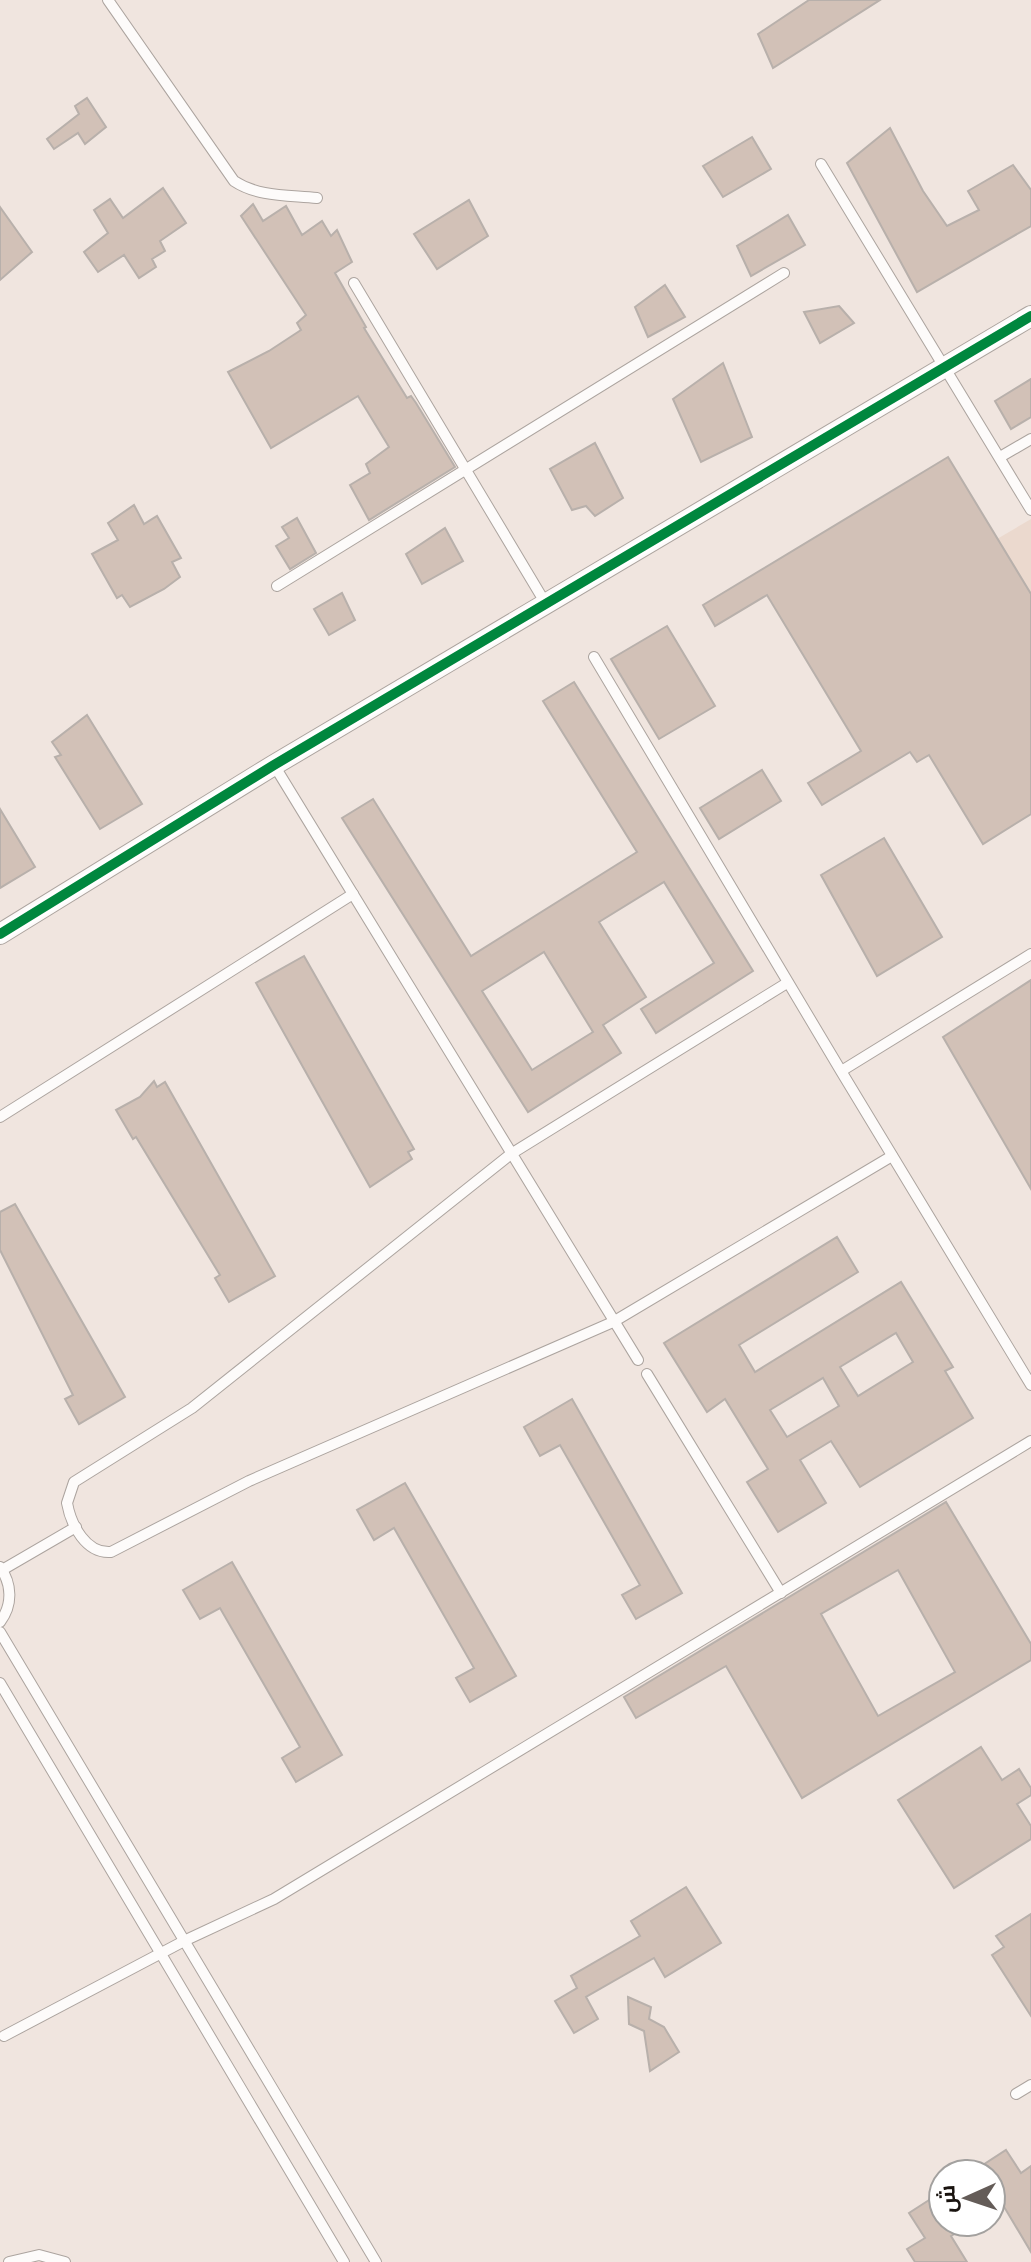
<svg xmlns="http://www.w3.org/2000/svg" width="1031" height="2262" viewBox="0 0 1031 2262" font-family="'Fira Sans Condensed',Cairo,sans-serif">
<rect width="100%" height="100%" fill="#f0e5df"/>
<!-- built -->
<polygon fill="#ebd9ce" points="1031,519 1031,594 997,539"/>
<!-- building -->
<g fill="#d2c1b7" stroke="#b8b0ab" stroke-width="2" fill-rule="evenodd">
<polygon points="809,0 880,0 773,68 758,34"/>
<polygon points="87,98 106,127 85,144 78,133 54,149 47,139 79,114 75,106"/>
<polygon points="890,128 923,191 947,226 979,210 968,191 1013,165 1031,190 1031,226 917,292 847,163"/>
<polygon points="752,137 771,169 723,197 703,166"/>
<polygon points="163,188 186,223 160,241 165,251 152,259 156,267 139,278 124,255 98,272 84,252 108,233 94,210 110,199 123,218"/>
<polygon points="469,200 488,236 437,269 414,234"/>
<polygon points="253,204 263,221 286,206 302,235 322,221 331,236 337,230 352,262 335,273 366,327 364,328 407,398 411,396 416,403 455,467 369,520 350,485 370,473 366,464 389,447 358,396 271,448 228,372 269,351 301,330 297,323 306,315 241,216"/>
<polygon points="0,207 32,252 0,280"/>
<polygon points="788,215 805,245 751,276 737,246"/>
<polygon points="665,285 685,317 648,337 635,307"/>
<polygon points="839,306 854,323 820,343 804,312"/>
<polygon points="723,363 752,437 701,462 673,399"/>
<polygon points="1031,379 1031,417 1011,429 995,401"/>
<polygon points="595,443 623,498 595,516 586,506 572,510 550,469"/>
<polygon points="948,457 1031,594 1031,814 983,844 929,755 917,762 910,752 822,805 808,783 861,751 767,595 715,626 703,605"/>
<polygon points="134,505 144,524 157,516 181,558 172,562 180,577 164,589 130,607 122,595 117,598 92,554 118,540 108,523"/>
<polygon points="297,518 316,553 290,569 276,546 289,538 282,527"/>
<polygon points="445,528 463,561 422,584 406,554"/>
<polygon points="342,593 355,620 329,635 314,609"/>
<polygon points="667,626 715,706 659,739 611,659"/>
<path d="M574,682L753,971L656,1033L641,1009L714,963L664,882L599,922L646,997L603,1025L621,1053L528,1112L342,818L373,799L471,956L637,852L543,701ZM544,952L593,1032L532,1070L482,991Z"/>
<polygon points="87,715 142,804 100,829 55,757 61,755 52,742"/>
<polygon points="762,770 781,801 719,839 700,808"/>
<polygon points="0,809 35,867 0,888"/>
<polygon points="884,838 942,937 877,976 821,875"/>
<polygon points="304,956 414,1149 408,1152 412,1159 370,1187 256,983"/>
<polygon points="1031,980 1031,1189 943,1037"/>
<polygon points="154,1081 157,1087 165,1082 275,1276 229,1302 215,1278 220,1275 136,1137 133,1139 116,1110 140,1097"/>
<polygon points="15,1204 125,1397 79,1424 65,1399 73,1395 0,1250 0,1212"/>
<path d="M837,1237L858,1272L739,1345L755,1372L901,1282L953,1367L945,1371L973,1418L860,1487L831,1441L800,1460L826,1503L778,1532L747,1482L768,1469L725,1399L707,1412L664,1343ZM896,1333L913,1362L858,1396L840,1367ZM823,1378L839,1406L787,1437L770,1410Z"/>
<polygon points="572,1399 682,1593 636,1619 622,1595 640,1585 560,1445 540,1456 524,1427"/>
<polygon points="405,1483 516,1676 470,1702 456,1678 474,1668 394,1528 374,1540 357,1510"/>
<path d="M946,1502L1031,1644V1660L802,1798L726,1666L636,1718L624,1697ZM898,1570L955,1672L878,1716L821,1614Z"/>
<polygon points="232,1562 342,1755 296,1782 282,1758 300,1747 220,1608 200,1619 183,1590"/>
<polygon points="981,1747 1002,1780 1019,1769 1031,1788 1031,1795 1017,1804 1031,1826 1031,1839 954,1888 898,1800"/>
<polygon points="686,1887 721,1943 665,1977 654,1958 586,1997 598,2019 574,2033 555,2001 577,1988 571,1976 640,1936 631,1921"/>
<polygon points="1031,1914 1031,2016 992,1955 1004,1947 996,1936"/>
<polygon points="628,1997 651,2007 649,2019 664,2027 679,2052 650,2071 644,2031 629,2024"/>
<polygon points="1006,2150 1021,2173 1031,2166 1031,2252 1003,2205 991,2212 991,2174 969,2174"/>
<polygon points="943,2191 943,2222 975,2222 951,2236 967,2262 915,2262 907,2249 925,2238 909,2213"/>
</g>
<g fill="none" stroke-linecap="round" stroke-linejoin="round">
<!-- lane casing -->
<g stroke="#aca49f" stroke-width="12">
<g id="lane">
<path d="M108,0L234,181C258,197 288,195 317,198"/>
<polyline points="821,164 1031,510"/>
<polyline points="354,283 546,604"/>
<polyline points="1000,457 1031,439"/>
<polyline points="277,586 784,273"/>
<path d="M594,657C738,901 884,1143 1031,1385"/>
<polyline points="274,765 638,1360"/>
<path d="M787,983L511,1154L192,1408L74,1482L67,1503C71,1525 86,1554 111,1552L249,1481L613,1322L892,1156"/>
<polyline points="843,1070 1031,954"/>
<polyline points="0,1117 353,894"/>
<polyline points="647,1374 781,1593"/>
<path d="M0,1567C12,1584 13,1605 0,1622"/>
<polyline points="2,1570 76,1527"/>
<polyline points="0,1632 376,2262"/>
<polyline points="0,1683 344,2262"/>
<polyline points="4,2036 186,1940 274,1899 1031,1441"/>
<polyline points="1016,2094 1031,2085"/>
<polyline points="9,2262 39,2255 65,2262"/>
</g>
</g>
<!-- street casing -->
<g stroke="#aca49f" stroke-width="22">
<polyline id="street" points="0,934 274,765 1031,316"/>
</g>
<!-- lane -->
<use href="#lane" stroke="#fdfbfa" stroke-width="10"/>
<!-- street -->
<use href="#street" stroke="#fdfbfa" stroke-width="20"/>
<!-- cycleway casing -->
<g stroke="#fff" stroke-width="15">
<polyline id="cycleway" points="0,934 274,765 1031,316"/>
</g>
<!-- cycleway -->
<use href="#cycleway" stroke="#00873e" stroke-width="10"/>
</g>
<!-- north arrow -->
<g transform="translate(967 2198) rotate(267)"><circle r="38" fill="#ffffff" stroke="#a3a19f" stroke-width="2"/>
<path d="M0-6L14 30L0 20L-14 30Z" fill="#645c58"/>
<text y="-12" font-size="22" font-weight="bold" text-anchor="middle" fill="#19130f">ش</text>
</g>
</svg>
